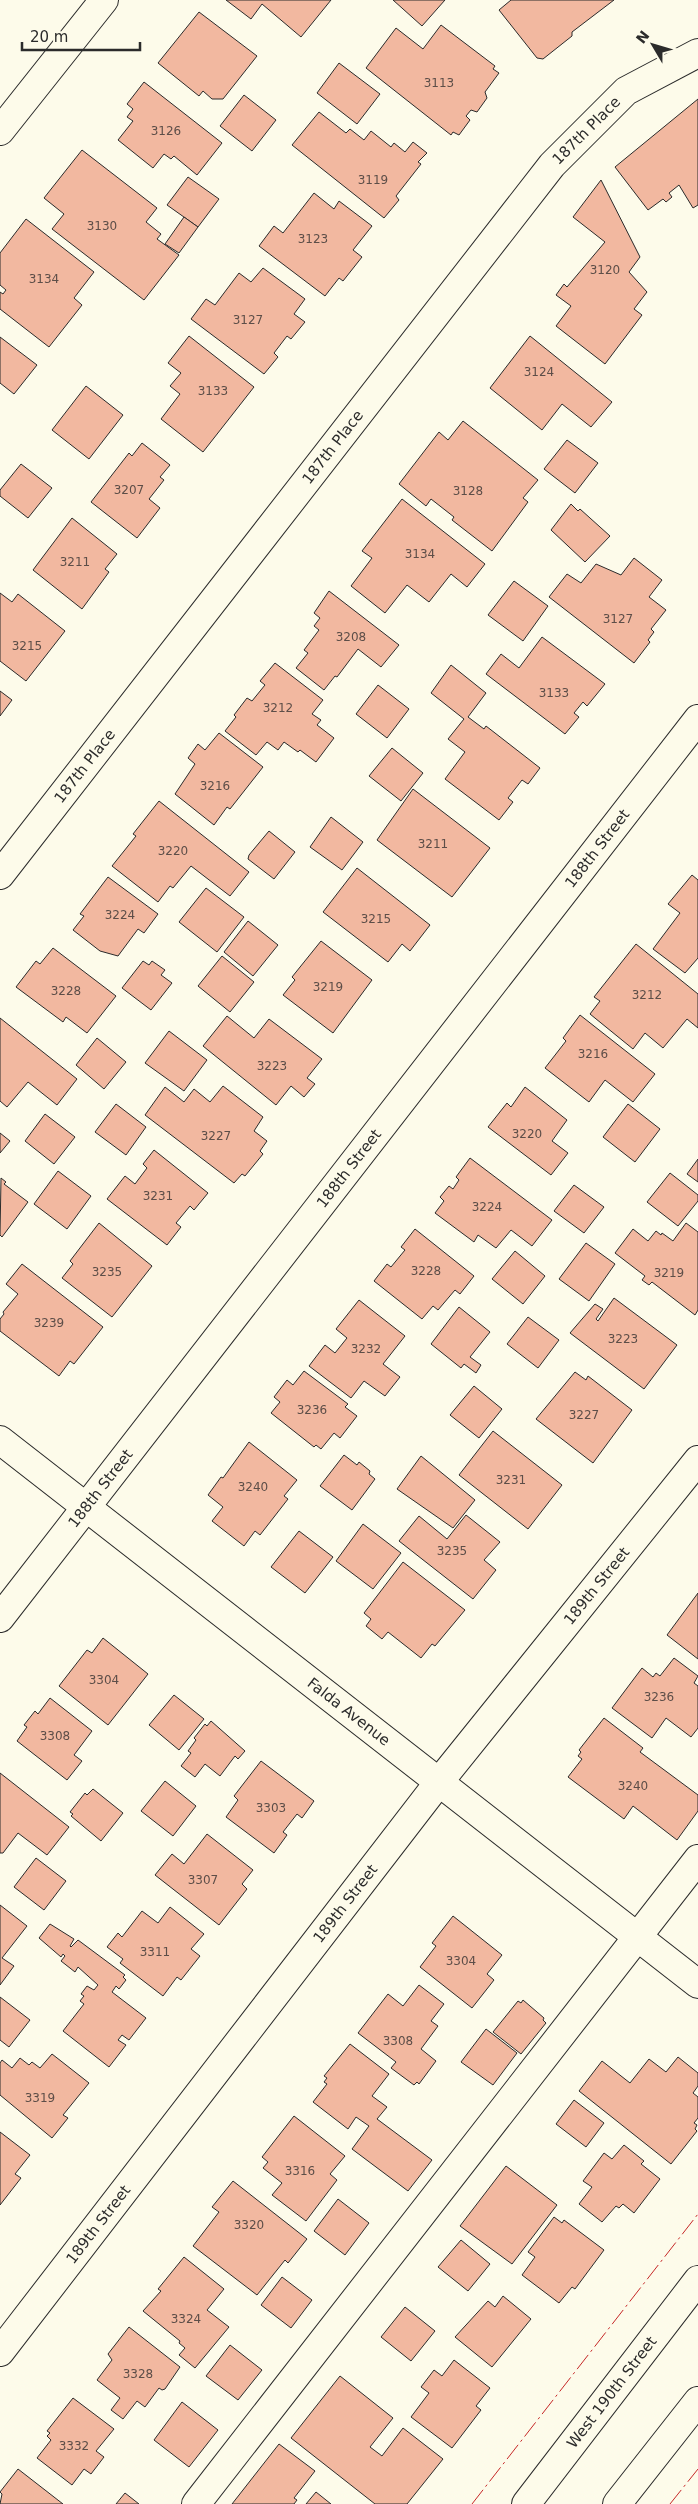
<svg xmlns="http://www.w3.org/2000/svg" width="698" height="2504" viewBox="0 0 698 2504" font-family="'DejaVu Sans',sans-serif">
<rect width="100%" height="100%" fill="#fdfbea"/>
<!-- building -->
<g fill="#f2b8a0" stroke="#2b2b2b">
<polygon points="226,0 331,0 301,37 262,4 251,19"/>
<polygon points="393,0 445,0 422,26"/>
<polygon points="511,0 614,0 572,32 572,36 543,59 537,58 499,10"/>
<polygon points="199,12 257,56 223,99 212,99 203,91 199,96 158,63"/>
<polygon points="441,25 495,66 493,69 499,73 485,92 487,98 477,112 471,110 466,116 470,120 459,135 453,132 451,135 366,68 396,28 423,49"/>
<polygon points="339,63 380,94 357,124 317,93"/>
<polygon points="144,82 222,143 197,175 174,156 171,159 164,154 153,168 118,140 133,121 127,117 133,109 127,104"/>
<polygon points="244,95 276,120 252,151 220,126"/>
<polygon points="698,99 698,205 693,208 679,185 669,193 672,197 666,202 663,199 648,210 615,167"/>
<polygon points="319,112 346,133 350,129 364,140 371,131 391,147 394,143 405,152 413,142 427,153 418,162 421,164 396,196 399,200 384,218 292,145"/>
<polygon points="82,150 157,208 146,222 161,234 157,239 179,255 144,300 52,229 64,214 44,198"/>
<polygon points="188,177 219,199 198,227 167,205"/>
<polygon points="601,180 640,257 629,272 647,292 634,309 642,315 605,364 556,326 571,306 556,295 564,284 567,287 605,242 573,217"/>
<polygon points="314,193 334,209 339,201 372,226 353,250 362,257 343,281 339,278 325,296 259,246 274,226 283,233"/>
<polygon points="184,217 198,227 179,253 165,244"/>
<polygon points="26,219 94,272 74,298 82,305 49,347 0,309 0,292 3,294 6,290 0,285 0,253"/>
<polygon points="263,268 305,299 294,314 305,322 291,339 287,336 274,353 278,357 264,374 191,319 206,299 215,305 239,273 251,282"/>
<polygon points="189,336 254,387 203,452 161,419 180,394 170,386 181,373 168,363"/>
<polygon points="530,336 612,402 591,427 562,404 542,430 490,388"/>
<polygon points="0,337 37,365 14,394 0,383"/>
<polygon points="86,386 123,415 89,459 52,430"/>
<polygon points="463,421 538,480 523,498 528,502 492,551 452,520 454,517 431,499 426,506 399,484 439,432 448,440"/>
<polygon points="567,440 598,463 575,493 544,469"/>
<polygon points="142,443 170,465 160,477 164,480 149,499 160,508 137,538 91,502 129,453 132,456"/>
<polygon points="21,464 52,488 28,518 0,496 0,490"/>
<polygon points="402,499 485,564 467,587 451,574 429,602 407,585 385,613 351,586 372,558 362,551"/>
<polygon points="571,504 578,511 580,509 610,536 585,562 551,530"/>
<polygon points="72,518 117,554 105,569 109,572 82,609 33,570"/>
<polygon points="634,558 662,580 649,597 666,610 651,629 654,632 648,640 650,642 634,663 549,597 567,574 581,583 596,564 621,575"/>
<polygon points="514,581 548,606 523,641 488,615"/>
<polygon points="329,591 399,645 381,667 358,649 337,677 335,676 324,690 296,668 308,653 304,650 319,630 314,626 320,618 314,613"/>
<polygon points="0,593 12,602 18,594 65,631 26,681 0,661"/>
<polygon points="542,637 605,684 587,706 583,702 574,713 579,717 565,734 486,674 501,654 519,668"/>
<polygon points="275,663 323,700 312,714 321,720 317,725 334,738 316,762 300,750 298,752 284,742 278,750 267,742 256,755 225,731 236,717 234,715 247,698 252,701 265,685 260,681"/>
<polygon points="451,665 486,693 468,717 484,729 486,726 540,768 528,784 522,780 508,798 513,802 499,820 445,779 465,752 448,739 464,719 431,693"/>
<polygon points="378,685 409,709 387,738 356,714"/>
<polygon points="0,691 12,700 0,716"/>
<polygon points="219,733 263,767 230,809 227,807 214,825 175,794 195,764 188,758 198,744 205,750"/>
<polygon points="392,748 423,773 401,801 369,776"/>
<polygon points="413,789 490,848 452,897 377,840"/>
<polygon points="159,801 249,872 230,896 191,866 173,888 170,886 158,902 112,866 136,836 133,834"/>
<polygon points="331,817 363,842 342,870 310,847"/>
<polygon points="269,831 295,852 274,879 248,859 249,855"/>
<polygon points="357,868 430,925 410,951 402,944 388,962 323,912"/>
<polygon points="692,875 698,880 698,958 685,973 653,949 680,913 668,904"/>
<polygon points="108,877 158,914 144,933 138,929 118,956 100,951 73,930 84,916 80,914"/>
<polygon points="206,888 244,917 217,952 179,922"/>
<polygon points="248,921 278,945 253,976 224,952"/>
<polygon points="321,941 372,980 333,1033 283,995 295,980 292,977"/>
<polygon points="636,944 698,994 698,1028 687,1019 663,1048 645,1033 633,1049 590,1014 600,1001 594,997"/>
<polygon points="53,948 116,996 87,1033 66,1017 63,1022 16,987 36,961 40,964"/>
<polygon points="222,956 254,982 230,1012 198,986"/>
<polygon points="143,961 149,965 152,961 165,970 161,975 172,983 151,1010 122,988"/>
<polygon points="580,1015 655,1074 633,1102 605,1080 589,1102 545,1068 566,1041 563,1038"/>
<polygon points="227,1016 254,1038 269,1019 322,1059 307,1078 315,1084 304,1097 291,1086 276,1105 203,1046"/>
<polygon points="0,1018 77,1079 57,1105 28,1082 7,1107 0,1101"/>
<polygon points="169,1031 207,1060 184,1091 145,1063"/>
<polygon points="97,1038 126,1062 104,1089 76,1065"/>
<polygon points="223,1086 263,1117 254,1131 267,1141 260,1151 263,1154 245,1176 242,1174 234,1183 145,1115 165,1087 184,1102 194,1089 210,1102"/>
<polygon points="525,1087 567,1120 552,1141 568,1153 551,1175 488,1127 507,1103 511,1107"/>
<polygon points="116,1104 146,1127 126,1155 95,1132"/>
<polygon points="628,1104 660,1129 635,1162 603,1137"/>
<polygon points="45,1114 75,1137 54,1164 25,1141"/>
<polygon points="0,1133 10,1141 0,1153"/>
<polygon points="154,1150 208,1193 194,1210 190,1206 176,1223 181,1227 167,1245 107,1199 125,1176 135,1184 147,1168 143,1164"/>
<polygon points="470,1158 552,1220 532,1246 511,1230 496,1248 478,1235 474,1242 435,1213 444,1201 440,1197 449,1186 453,1189 459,1180 456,1177"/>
<polygon points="698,1159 698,1182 687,1174"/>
<polygon points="58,1171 91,1196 67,1229 34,1204"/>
<polygon points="670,1173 698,1195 698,1201 678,1226 647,1202"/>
<polygon points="1,1178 6,1182 4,1184 28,1202 2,1237 0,1235"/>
<polygon points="574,1185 604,1207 584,1233 554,1211"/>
<polygon points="99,1223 152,1266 112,1317 62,1278 73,1264 70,1261"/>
<polygon points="686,1223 698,1232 698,1310 695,1315 652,1282 649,1285 642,1280 645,1276 615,1253 633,1229 648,1241 656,1231 661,1235 662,1233 673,1241"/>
<polygon points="415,1229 474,1276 460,1294 455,1290 438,1310 433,1306 422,1319 374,1281 387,1264 391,1267 405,1250 401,1247"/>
<polygon points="586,1243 615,1264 589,1301 559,1279"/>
<polygon points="515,1251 545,1276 523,1304 492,1279"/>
<polygon points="22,1264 103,1327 74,1364 70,1361 59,1376 0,1331 0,1319 4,1314 3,1312 18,1294 6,1284"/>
<polygon points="614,1298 677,1345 644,1389 570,1333 595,1304 603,1309 596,1319 598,1321"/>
<polygon points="359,1300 405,1336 383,1364 400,1377 385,1396 364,1381 351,1398 309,1366 325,1345 335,1353 347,1338 336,1329"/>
<polygon points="459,1307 490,1332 470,1357 481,1365 476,1373 464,1364 461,1368 431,1344"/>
<polygon points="528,1317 559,1340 538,1368 507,1344"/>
<polygon points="304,1371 348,1404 345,1407 357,1416 340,1438 334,1433 321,1449 316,1445 314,1447 271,1413 280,1402 274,1397 287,1380 293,1385"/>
<polygon points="575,1372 586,1380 588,1376 632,1410 593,1463 536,1419"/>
<polygon points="474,1386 502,1409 479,1438 450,1415"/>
<polygon points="493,1431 562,1485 528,1529 459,1475"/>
<polygon points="249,1442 297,1480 284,1496 288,1499 260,1535 255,1531 244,1546 212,1521 223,1507 208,1495 221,1477 223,1478"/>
<polygon points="344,1455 357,1465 359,1462 370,1471 369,1474 375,1479 352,1510 320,1486"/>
<polygon points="421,1456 475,1500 453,1528 397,1489"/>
<polygon points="466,1515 500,1542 484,1560 496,1570 473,1599 399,1541 419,1516 447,1539"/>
<polygon points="363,1524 401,1553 373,1589 336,1561"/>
<polygon points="299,1531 333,1557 305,1593 271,1567"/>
<polygon points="403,1562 465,1610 435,1646 432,1644 421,1658 388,1632 382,1639 366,1626 371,1619 364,1613"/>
<polygon points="698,1593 698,1659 667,1635"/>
<polygon points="103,1638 148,1674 108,1725 59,1686 87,1650 92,1653"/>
<polygon points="674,1658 698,1676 694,1683 698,1686 698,1728 691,1737 666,1718 652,1738 612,1708 642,1668 653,1677 656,1673 660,1676"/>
<polygon points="174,1695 204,1719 179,1750 149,1725"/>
<polygon points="50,1698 92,1731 74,1755 82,1761 67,1780 17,1741 27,1727 24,1725 35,1711 38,1714"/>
<polygon points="604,1718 643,1748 640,1752 698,1795 698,1811 677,1840 633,1806 624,1819 568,1777 582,1759 578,1756 581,1752 579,1750"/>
<polygon points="211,1721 245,1751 238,1759 235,1756 220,1776 205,1764 195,1777 181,1766 191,1753 188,1751 196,1740 194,1738 205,1724 207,1726"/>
<polygon points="261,1761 314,1801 302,1818 297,1814 283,1832 287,1835 274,1853 226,1817 238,1800 234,1796"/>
<polygon points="0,1773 69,1827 47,1855 18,1833 3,1853 0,1853"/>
<polygon points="165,1781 196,1806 173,1836 141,1811"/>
<polygon points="93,1789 123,1813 101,1841 71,1816 73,1814 70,1812 85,1793 87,1795"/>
<polygon points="207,1834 253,1870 242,1884 247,1889 219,1925 155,1875 172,1854 184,1864"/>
<polygon points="36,1858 66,1881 44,1910 14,1887"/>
<polygon points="0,1905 27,1926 2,1958 14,1966 0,1985"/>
<polygon points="170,1907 204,1934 191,1949 200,1956 181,1980 177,1977 163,1996 120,1963 123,1959 107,1947 118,1933 122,1937 142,1911 158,1923"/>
<polygon points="453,1916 502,1955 487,1974 494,1980 472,2008 420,1967 436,1946 432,1943"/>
<polygon points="50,1924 74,1939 70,1946 71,1947 78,1940 125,1975 123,1977 126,1980 119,1989 116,1986 112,1992 146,2018 129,2040 122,2035 118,2040 126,2045 109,2067 63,2031 84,2004 80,2001 84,1996 81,1994 87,1986 94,1990 98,1985 78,1967 75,1972 61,1961 65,1956 63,1954 61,1957 39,1938"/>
<polygon points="419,1985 444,2004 431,2021 438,2026 421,2049 436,2061 419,2084 417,2082 414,2085 391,2068 396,2062 358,2033 388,1994 403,2006"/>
<polygon points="0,1997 30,2020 9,2047 0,2040"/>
<polygon points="523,2000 544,2018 543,2020 546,2023 521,2054 493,2032 518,2001 521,2003"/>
<polygon points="486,2029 517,2053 493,2085 461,2062"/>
<polygon points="350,2044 389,2074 372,2096 387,2107 377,2119 432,2160 408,2191 352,2149 369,2126 356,2117 348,2129 313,2102 327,2084 324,2082 327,2078 324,2076"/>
<polygon points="52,2054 89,2083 63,2115 68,2118 52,2138 0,2095 0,2063 2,2060 12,2068 20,2058 29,2065 32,2062 40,2068"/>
<polygon points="678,2057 698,2073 698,2086 693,2093 698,2097 698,2118 694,2123 697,2125 695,2129 697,2131 671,2164 579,2091 602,2061 630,2083 649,2059 666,2072"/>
<polygon points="574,2100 604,2123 586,2147 556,2124"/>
<polygon points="294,2116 345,2156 330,2174 337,2180 306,2221 272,2195 282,2183 263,2168 268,2162 262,2157"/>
<polygon points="0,2132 30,2155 15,2174 21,2178 0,2205"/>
<polygon points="624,2145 644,2161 641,2164 660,2179 634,2213 623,2204 619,2208 616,2206 602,2222 579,2204 592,2187 583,2181 604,2153 612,2159"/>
<polygon points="506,2166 557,2205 512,2264 460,2226"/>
<polygon points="233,2181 307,2239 288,2263 285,2260 257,2295 193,2246 219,2212 212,2207"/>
<polygon points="338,2199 369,2223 345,2255 314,2231"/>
<polygon points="554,2217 562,2223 564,2220 604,2250 575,2289 572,2287 559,2303 522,2275 535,2257 528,2252"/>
<polygon points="461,2240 490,2264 468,2291 438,2267"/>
<polygon points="184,2257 224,2289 207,2310 229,2327 195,2368 179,2355 185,2348 179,2343 180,2341 143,2311 161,2291 158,2289"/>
<polygon points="282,2277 312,2300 291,2328 261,2305"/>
<polygon points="503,2296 531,2319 492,2367 455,2337 488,2301 495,2307"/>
<polygon points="405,2307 435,2331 411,2361 381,2337"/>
<polygon points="129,2327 180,2367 165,2389 162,2390 159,2388 145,2407 137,2401 123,2419 111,2410 120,2398 97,2380 112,2360 108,2354"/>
<polygon points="230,2345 262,2370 238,2400 206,2376"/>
<polygon points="454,2360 490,2388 476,2406 481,2410 452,2448 411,2417 429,2393 421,2387 434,2370 442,2376"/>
<polygon points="340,2376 393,2418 370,2447 382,2456 403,2428 443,2459 407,2504 375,2504 291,2438"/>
<polygon points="73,2398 114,2429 96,2451 104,2457 91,2474 84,2469 72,2485 37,2458 51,2440 47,2436 50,2433 47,2431"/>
<polygon points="182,2402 218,2430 189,2467 154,2440"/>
<polygon points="279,2444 315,2471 294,2498 297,2500 294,2504 232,2504"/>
<polygon points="18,2469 63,2504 0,2504 2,2494 0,2492"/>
<polygon points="316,2492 331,2504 306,2504"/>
<polygon points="125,2493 139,2504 116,2504"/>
</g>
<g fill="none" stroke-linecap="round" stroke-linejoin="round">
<!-- minor casing -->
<g stroke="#2b2b2b" stroke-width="30">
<g id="minor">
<polyline points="0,131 104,0"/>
<path id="s1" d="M0,875L552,165L626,91L698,53"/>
<path id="s2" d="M0,1440L698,1984"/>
<path id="s3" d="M0,1618L698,719"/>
<path id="s4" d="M0,2352L439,1782L698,1460"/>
<polyline points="196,2504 698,1859"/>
</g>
</g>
<!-- major casing -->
<g stroke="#2b2b2b" stroke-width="30">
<g id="major">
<path id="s5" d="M526,2504L698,2280"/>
<polyline points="617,2504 698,2401"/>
</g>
</g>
<!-- minor -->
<use href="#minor" stroke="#fdfbea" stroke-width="28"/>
<!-- major -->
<use href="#major" stroke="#fdfbea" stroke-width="28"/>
<!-- power -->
<g stroke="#c62828" stroke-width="1" stroke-dasharray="18 4 2.5 4" stroke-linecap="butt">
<polyline points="472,2504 698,2214"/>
<polyline points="670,2504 698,2469"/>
</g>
</g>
<g text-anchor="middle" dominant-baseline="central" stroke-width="4" stroke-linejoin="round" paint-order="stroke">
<!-- number labels -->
<g font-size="12" fill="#5d4e48">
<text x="439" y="83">3113</text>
<text x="166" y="131">3126</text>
<text x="373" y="180">3119</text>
<text x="102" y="226">3130</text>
<text x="313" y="239">3123</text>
<text x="605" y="270">3120</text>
<text x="44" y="279">3134</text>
<text x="248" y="320">3127</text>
<text x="539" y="372">3124</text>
<text x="213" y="391">3133</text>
<text x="129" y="490">3207</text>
<text x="468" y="491">3128</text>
<text x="420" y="554">3134</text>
<text x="75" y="562">3211</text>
<text x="618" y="619">3127</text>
<text x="351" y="637">3208</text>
<text x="27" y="646">3215</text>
<text x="554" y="693">3133</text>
<text x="278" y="708">3212</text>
<text x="215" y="786">3216</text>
<text x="433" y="844">3211</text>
<text x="173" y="851">3220</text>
<text x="120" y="915">3224</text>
<text x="376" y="919">3215</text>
<text x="328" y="987">3219</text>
<text x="66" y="991">3228</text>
<text x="647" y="995">3212</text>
<text x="593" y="1054">3216</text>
<text x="272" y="1066">3223</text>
<text x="527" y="1134">3220</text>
<text x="216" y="1136">3227</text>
<text x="158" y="1196">3231</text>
<text x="487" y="1207">3224</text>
<text x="426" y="1271">3228</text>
<text x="107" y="1272">3235</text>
<text x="669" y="1273">3219</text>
<text x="49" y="1323">3239</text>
<text x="623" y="1339">3223</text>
<text x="366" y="1349">3232</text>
<text x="312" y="1410">3236</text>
<text x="584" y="1415">3227</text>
<text x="511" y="1480">3231</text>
<text x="253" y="1487">3240</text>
<text x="452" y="1551">3235</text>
<text x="104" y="1680">3304</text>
<text x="659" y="1697">3236</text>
<text x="55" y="1736">3308</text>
<text x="633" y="1786">3240</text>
<text x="271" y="1808">3303</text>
<text x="203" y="1880">3307</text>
<text x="155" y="1952">3311</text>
<text x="461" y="1961">3304</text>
<text x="398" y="2041">3308</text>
<text x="40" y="2098">3319</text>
<text x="300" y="2171">3316</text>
<text x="249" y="2225">3320</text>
<text x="186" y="2319">3324</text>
<text x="138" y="2374">3328</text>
<text x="74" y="2446">3332</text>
</g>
<!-- street labels -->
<g font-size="15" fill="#2b2b2b" stroke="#fdfbea">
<text stroke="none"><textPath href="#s1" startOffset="948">187th Place</textPath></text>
<text stroke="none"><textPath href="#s1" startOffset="542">187th Place</textPath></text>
<text stroke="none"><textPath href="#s1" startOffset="138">187th Place</textPath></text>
<text stroke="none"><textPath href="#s3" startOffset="974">188th Street</textPath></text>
<text stroke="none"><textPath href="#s3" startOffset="569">188th Street</textPath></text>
<text stroke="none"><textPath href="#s3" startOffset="164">188th Street</textPath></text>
<text stroke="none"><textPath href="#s4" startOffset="971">189th Street</textPath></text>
<text stroke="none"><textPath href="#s2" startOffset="442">Falda Avenue</textPath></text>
<text stroke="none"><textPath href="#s4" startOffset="566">189th Street</textPath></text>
<text stroke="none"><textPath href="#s4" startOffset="161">189th Street</textPath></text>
<text stroke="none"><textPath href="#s5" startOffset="141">West 190th Street</textPath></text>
</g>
</g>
<!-- north arrow -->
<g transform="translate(653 45) rotate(308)" stroke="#fdfbea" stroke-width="4" paint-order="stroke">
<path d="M0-4L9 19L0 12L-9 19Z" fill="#2b2b2b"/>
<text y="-8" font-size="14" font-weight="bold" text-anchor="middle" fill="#2b2b2b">N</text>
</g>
<!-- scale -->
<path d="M22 42v8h118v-8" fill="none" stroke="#2b2b2b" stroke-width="2.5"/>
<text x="30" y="42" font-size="15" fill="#2b2b2b" stroke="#fdfbea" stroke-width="4" paint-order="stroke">20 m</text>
</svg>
